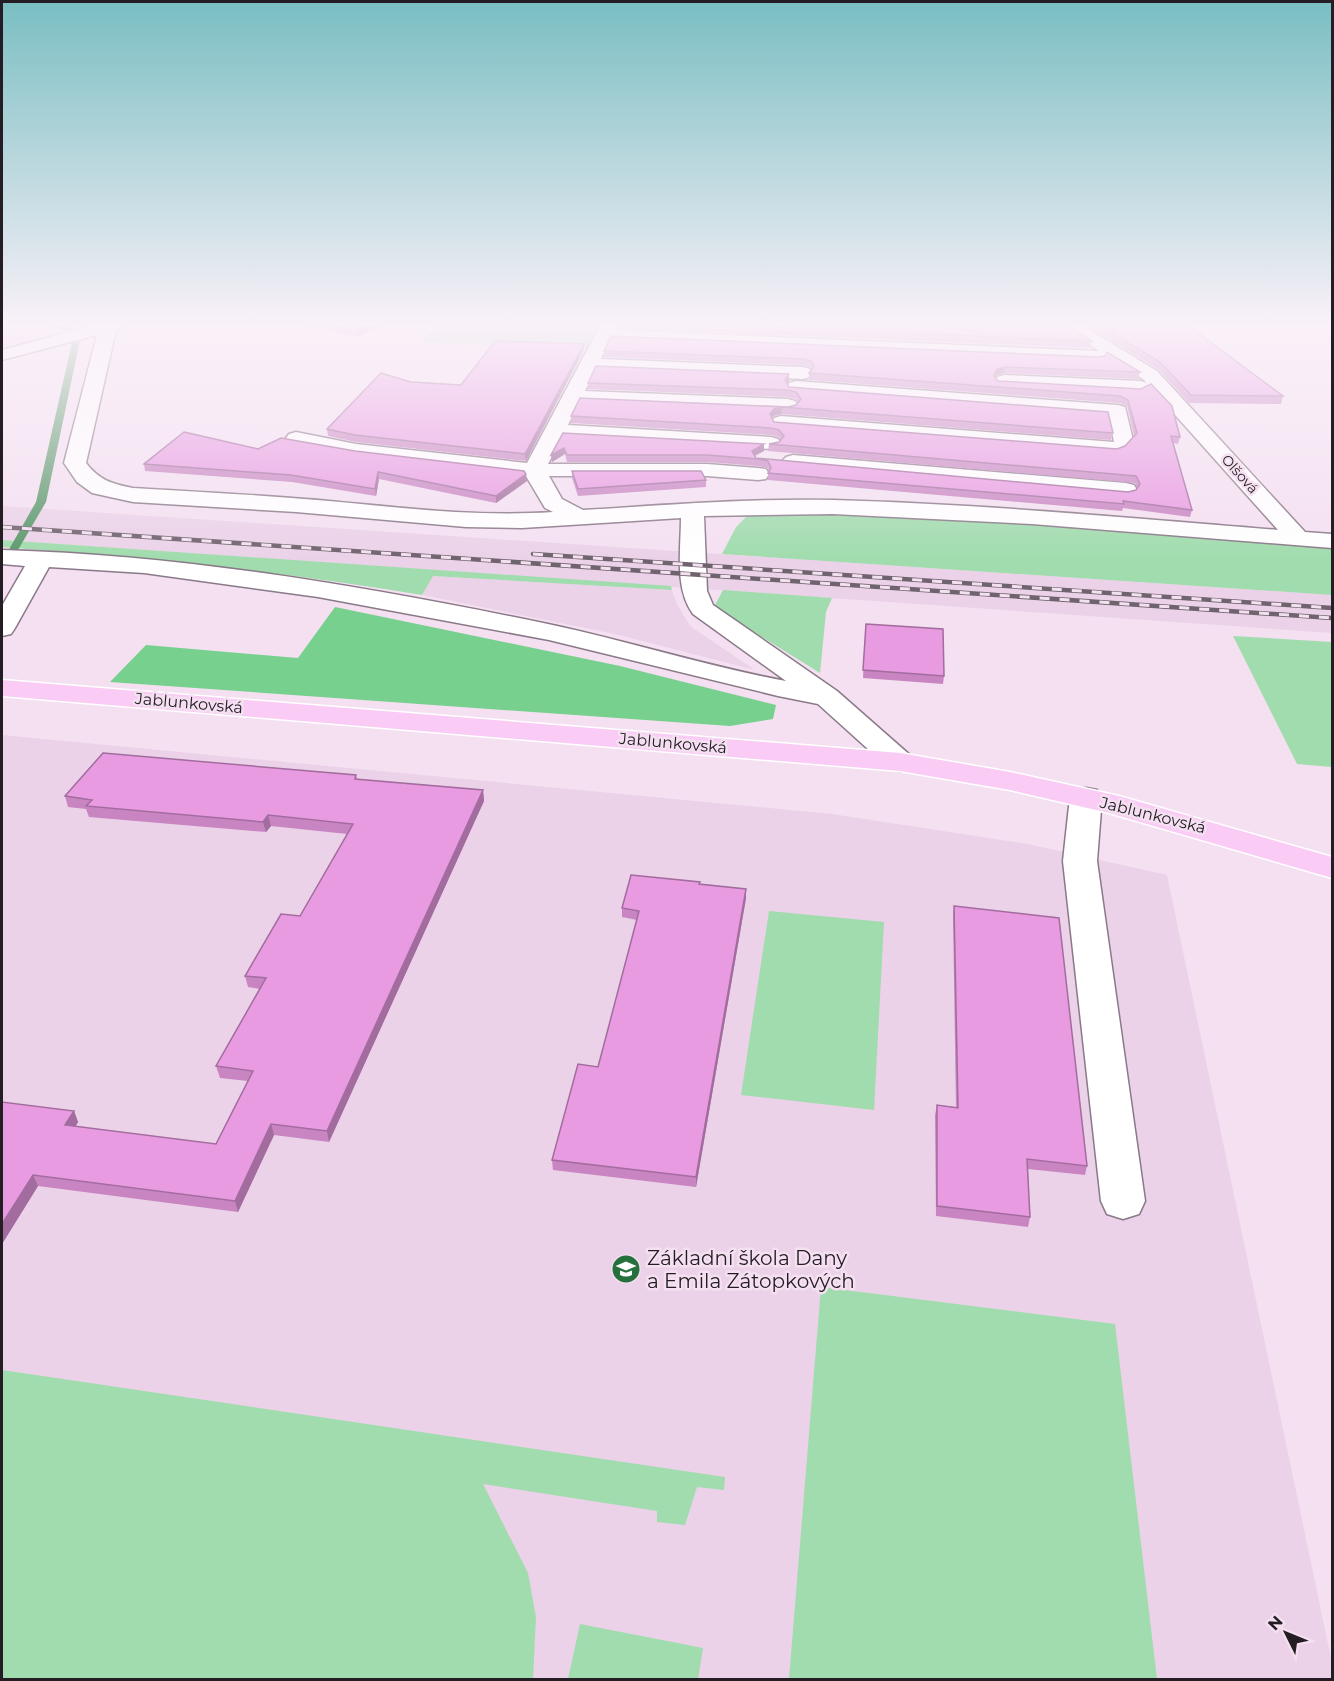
<svg xmlns="http://www.w3.org/2000/svg" width="1334" height="1681" viewBox="0 0 1334 1681" font-family="Montserrat,sans-serif">
<rect width="100%" height="100%" fill="#f4e0f1"/>
<!-- built -->
<g fill="#ebd2e8">
<polygon points="2,324 103,324 2,352"/>
<polygon points="2,506 1332,595 1332,633 2,540"/>
<polygon points="432,576 672,590 677,604 690,626 755,670 615,634 422,595"/>
<polygon points="2,735 832,814 1028,844 1167,875 1332,1663 1332,1679 2,1679"/>
</g>
<!-- green -->
<g fill="#a0dcad">
<polygon points="439,324 600,324 586,349 421,342"/>
<polygon points="833,512 933,514 1208,539 1275,541 1332,547 1332,595 722,554 736,527 748,515"/>
<path d="M2,540L671,586L672,590L433,576L422,595C282,572 143,557 2,547Z"/>
<polygon points="723,590 832,598 826,612 820,673 714,607"/>
<polygon points="1233,636 1332,642 1332,767 1297,764"/>
<polygon points="769,911 884,922 874,1110 741,1095"/>
<polygon points="821,1287 1115,1324 1157,1679 789,1679"/>
<polygon points="2,1370 725,1477 724,1490 697,1487 685,1525 657,1522 657,1511 483,1484 528,1573 536,1617 533,1679 2,1679"/>
<polygon points="580,1624 703,1648 698,1679 568,1679"/>
</g>
<!-- forest -->
<polygon fill="#77d08e" points="335,607 620,666 776,705 773,719 730,726 110,682 146,645 298,658"/>
<g fill="none" stroke-linecap="round" stroke-linejoin="round">
<!-- stream -->
<g fill="#5b986b" fill-rule="evenodd">
<polygon points="46,324 59,324 78,331 75,333"/>
<polygon points="73,338 80,340 46,502 15,555 9,555 7,553 36,502"/>
</g>
<!-- minor casing -->
<g stroke="#8a7988" stroke-width="3">
<g id="minor">
<path d="M98,324H125L116,330L86,463C99,480 112,484 133,488C198,492 264,495 329,501C404,508 478,517 553,512L545,508L526,476L356,456L289,442L286,438L289,434L296,432L356,444L527,463L601,324H618L615,330L1099,351L1059,324H1080L1157,371L1305,532L1332,534V548L1032,524L833,514L704,516L707,591L713,605L837,691L911,756L915,762L911,768L900,771L889,768L818,704L778,696L549,640L318,597L144,573L49,567L15,628L11,634L2,636V606L25,566L2,564V550C185,555 369,587 548,624C628,641 706,666 786,681L693,614C674,588 681,549 681,518L522,528L466,527L296,512L133,502L92,493L77,482L64,463L97,335L2,360V350ZM610,340L1097,361L1103,360L1105,355L1143,379L1278,530C1130,518 981,504 833,500C749,498 666,505 583,510L562,499L549,476H707L758,480L766,479L769,474L766,469L758,468L707,464H548L562,437L771,449L778,447L781,443L778,439L771,437L568,425L579,402L788,411L795,409L798,405L795,401L788,399L585,391L595,370L803,379L810,377L812,373L810,369L803,367L601,359Z"/>
<polygon points="981,324 1055,324 1056,327 1054,331 1048,332 989,329"/>
<polygon points="1004,375 1140,381 1147,383 1149,387 1147,391 1140,393 997,385 995,381 997,377"/>
<polygon points="796,381 1118,405 1125,407 1133,440 1130,444 1124,446 1125,448 1122,452 1115,454 774,426 771,422 774,418 781,416 1114,442 1109,416 789,391 787,387 789,383"/>
<polygon points="793,455 1126,483 1134,485 1137,490 1134,495 1126,497 786,465 782,461 786,457"/>
<polygon points="1086,788 1097,790 1102,797 1097,861 1145,1201 1139,1214 1123,1219 1107,1214 1101,1201 1063,861 1070,797 1075,790"/>
</g>
</g>
<!-- major casing -->
<g stroke="#fff" stroke-width="3">
<polygon id="major" points="2,680 900,753 1010,772 1119,796 1332,857 1332,878 1109,813 1010,790 900,771 2,696"/>
</g>
<!-- minor -->
<use href="#minor" fill="#fff" fill-rule="evenodd"/>
<!-- major -->
<use href="#major" fill="#facbf5" fill-rule="evenodd"/>
<!-- rail casing -->
<g stroke="#6f636d" stroke-width="4.5">
<g id="rail">
<polyline points="2,527 1332,618"/>
<polyline points="533,554 1332,608"/>
</g>
</g>
<!-- rail -->
<use href="#rail" stroke="#f4e0f1" stroke-width="3" stroke-dasharray="10" stroke-linecap="butt"/>
</g>
<!-- wall -->
<g fill="#c885c2">
<polygon points="291,324 389,324 357,336"/>
<polygon points="618,324 995,324 1092,341 1091,348 619,328"/>
<polygon points="1084,324 1186,324 1283,396 1281,404 1189,403 1158,369"/>
<polygon points="584,350 526,461 356,442 328,436 327,429 411,382 461,385"/>
<polygon points="604,351 1140,372 1138,379 1004,373 996,375 995,377 998,381 1141,389 1180,437 1178,444 1173,443 1192,510 1190,517 1123,508 1122,511 768,480 768,473 769,471 768,468 758,466 707,462 567,462 565,454 552,462 551,455 563,433 764,451 755,456 756,458 1128,492 1136,490 1137,488 1135,483 768,451 769,444 779,442 781,440 779,437 771,435 571,423 571,416 788,407 796,405 798,402 796,399 788,397 588,389 588,383 789,374 789,381 787,383 789,387 1113,433 1111,440 781,414 773,416 772,418 774,422 1117,449 1125,446 1134,436 1127,406 1119,403 809,380 809,373 812,369 811,367 803,365 604,357"/>
<polygon points="258,449 527,481 496,503 379,479 376,496 292,482 145,471 144,464"/>
<polygon points="572,471 706,480 706,487 578,496 572,478"/>
<polygon points="866,624 944,676 943,684 863,678"/>
<polygon points="356,775 357,779 483,790 484,801 329,1142 274,1135 238,1212 38,1186 2,1244 2,1102 74,1111 78,1122 76,1126 216,1144 248,1081 220,1078 216,1066 260,989 248,987 245,976 300,916 347,834 271,826 266,832 89,817 86,809 68,807 65,796"/>
<polygon points="700,884 746,889 746,898 696,1187 553,1170 552,1160 598,1067 637,920 622,917 622,908"/>
<polygon points="954,906 1087,1166 1085,1175 1028,1169 1030,1217 1028,1227 936,1216 935,1115 937,1105 956,1107 953,915"/>
</g>
<!-- shaded-wall -->
<g fill="#a26c9e">
<polygon points="371,324 389,324 357,336 356,330"/>
<polygon points="584,344 584,350 526,461 525,454"/>
<polygon points="1005,367 1004,373 996,375 993,382 994,376 997,369"/>
<polygon points="789,374 789,381 785,386 785,380"/>
<polygon points="782,407 781,414 773,416 769,421 770,414 774,409"/>
<polygon points="764,444 764,451 751,457 752,451"/>
<polygon points="564,448 565,454 552,462 551,455"/>
<polygon points="378,472 379,479 376,496 375,489"/>
<polygon points="526,474 527,481 496,503 496,496"/>
<polygon points="483,790 484,801 329,1142 327,1131"/>
<polygon points="268,815 271,826 266,832 263,822"/>
<polygon points="746,889 746,898 696,1187 696,1177"/>
<polygon points="74,1111 78,1122 69,1136 65,1125"/>
<polygon points="271,1124 274,1135 238,1212 235,1201"/>
<polygon points="33,1175 38,1186 2,1244 2,1224"/>
</g>
<!-- building -->
<g fill="#e89be1" stroke="#a26c9e" stroke-width="1.5">
<polygon points="325,324 371,324 356,330"/>
<polygon points="701,324 995,324 1049,327 1057,324 1067,324 1092,341"/>
<polygon points="1097,324 1186,324 1283,396 1191,395 1160,362"/>
<polygon points="611,336 1098,357 1105,356 1107,352 1140,372 1005,367 997,369 994,376 998,381 1141,389 1151,384 1172,406 1180,437 1171,436 1192,510 1123,501 1124,504 768,473 771,468 768,461 758,459 707,455 567,455 564,448 551,455 563,433 764,444 752,451 756,458 1128,492 1136,490 1140,484 1136,476 769,444 779,442 784,436 779,430 771,428 571,416 580,398 788,407 796,405 801,399 796,392 788,390 588,383 596,366 789,374 785,380 789,387 1108,412 1113,433 782,407 774,409 770,414 774,422 1117,449 1125,446 1137,433 1128,400 1120,396 809,373 814,366 811,361 803,359 604,351"/>
<polygon points="495,341 584,344 525,454 355,435 327,429 381,373 411,382 461,385"/>
<polygon points="184,432 258,449 281,438 355,451 524,471 526,474 496,496 378,472 375,489 291,475 144,464"/>
<polygon points="572,471 701,471 706,480 578,489"/>
<polygon points="866,624 943,629 944,676 863,670"/>
<polygon points="103,753 356,775 355,779 483,790 327,1131 271,1124 235,1201 33,1175 2,1224 2,1102 74,1111 65,1125 216,1144 253,1071 216,1066 266,978 245,976 281,914 300,916 353,824 268,815 263,822 86,806 92,800 65,796"/>
<polygon points="631,875 700,882 699,884 746,889 696,1177 552,1160 578,1064 598,1067 639,911 622,908"/>
<polygon points="954,906 1059,918 1087,1166 1027,1159 1030,1217 937,1206 937,1105 958,1108"/>
</g>
<!-- sky -->
<linearGradient id="sky" x2="0" y2="1"><stop stop-color="#79bec2"/><stop offset="0.58" stop-color="#faf1f9"/><stop offset="1" stop-color="#faf1f9" stop-opacity="0"/></linearGradient>
<rect width="1334" height="560" fill="url(#sky)"/>
<!-- icons -->
<defs>
<g id="school-disc" transform="scale(1.5)"><circle r="9.5" fill="#26703e" stroke="#f4e0f1"/><path d="M0-5L7-2L0 1L-7-2ZM-4 1L0 2.5L4 1V4Q0 6-4 4Z" fill="#fff"/></g>
</defs>
<g fill-rule="evenodd">
<use href="#school-disc" x="626" y="1269"/>
</g>
<g text-anchor="middle" dominant-baseline="central" stroke-width="5" stroke-linejoin="round" paint-order="stroke">
<!-- far-street labels -->
<g font-size="14" fill="#241d23" stroke="#f4e0f1">
<text transform="translate(1240 474) rotate(48)">Olšová</text>
</g>
<!-- street labels -->
<g font-size="16" fill="#241d23" stroke="#f4e0f1">
<text transform="translate(189 703) rotate(5)">Jablunkovská</text>
<text transform="translate(673 743) rotate(5)">Jablunkovská</text>
<text transform="translate(1153 815) rotate(14)">Jablunkovská</text>
</g>
<!-- near-poi labels -->
<g font-size="20" fill="#241d23" stroke="#f4e0f1" text-anchor="start">
<text x="647" y="1258">Základní škola Dany<tspan x="647" dy="23">a Emila Zátopkových</tspan></text>
</g>
</g>
<!-- border -->
<rect width="1334" height="1681" fill="none" stroke="#241d23" stroke-width="6"/>
<!-- north arrow -->
<g transform="translate(1286 1633) rotate(313)" stroke="#f4e0f1" stroke-width="4.5" paint-order="stroke">
<path d="M0-4.5L10 22L0 15L-10 22Z" fill="#241d23"/>
<text y="-9" font-size="16" font-weight="bold" text-anchor="middle" fill="#241d23">N</text>
</g>
</svg>
